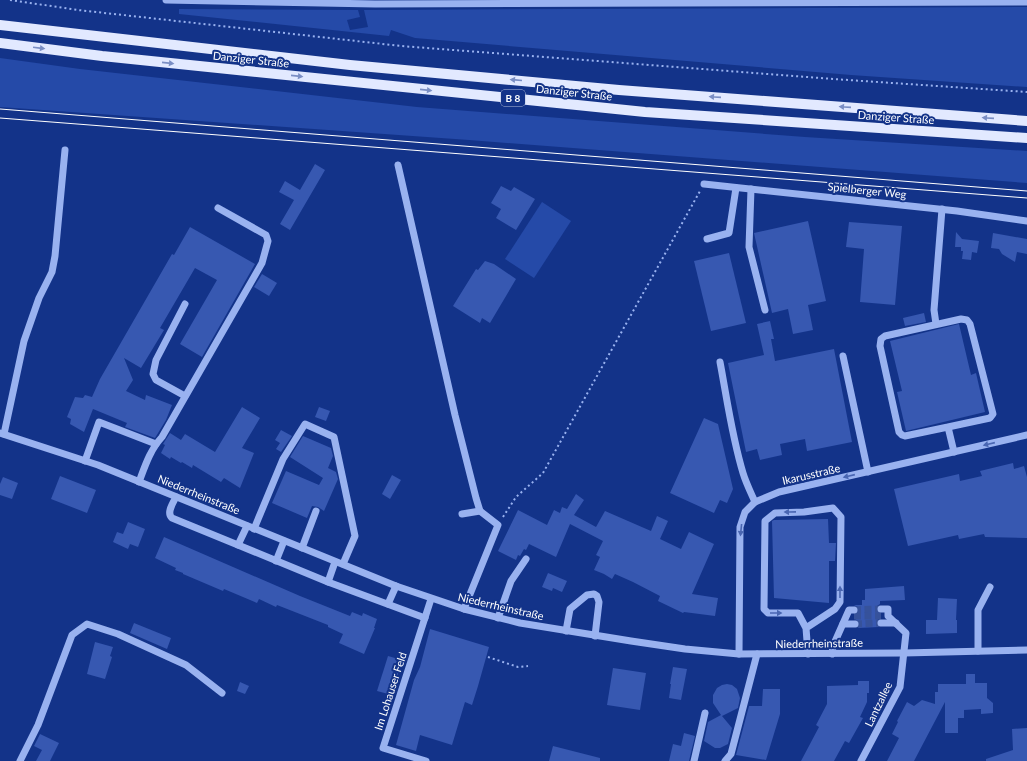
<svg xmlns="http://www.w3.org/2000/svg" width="1027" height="761" viewBox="0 0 1027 761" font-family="Lato,sans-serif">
<rect width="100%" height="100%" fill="#133389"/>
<!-- green -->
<g fill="#254aa8">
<polygon points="1027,7 1027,87 851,75 415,38 391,30 389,36 179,14 179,9 358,10 360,17 347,20 350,30 368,27 364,10"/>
<polygon points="0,58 80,69 417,107 805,137 1027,151 1027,183 469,140 0,107"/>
<polygon points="542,202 571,221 534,278 505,259"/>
</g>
<!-- building -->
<g fill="#3758b1">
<polygon points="315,164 325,170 290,230 280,224 294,200 279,192 285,181 300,190"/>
<polygon points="501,186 511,191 514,187 535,199 516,230 496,218 501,209 491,203"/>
<polygon points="808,221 826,301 808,305 813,330 793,334 788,309 772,313 754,233"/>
<polygon points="849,222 902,226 895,305 860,302 864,249 846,247"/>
<polygon points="190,227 255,264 202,357 180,344 217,280 195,268 160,328 164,330 141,368 124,358 133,380 126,391 145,400 146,395 172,405 166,420 155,438 125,427 127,423 93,409 84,432 70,424 71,419 67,417 75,397 83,398 85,395 92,397 100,379 119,346 172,254 174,255"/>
<polygon points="956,232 962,239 979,241 977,253 972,252 971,260 962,259 963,251 961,251 961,247 955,247"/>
<polygon points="993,233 1027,239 1027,254 1017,252 1015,262 1002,254 999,249 991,248"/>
<polygon points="729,253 746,323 711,331 694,261"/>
<polygon points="485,261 494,264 516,279 490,323 482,318 480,323 453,306 476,269 478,270"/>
<polygon points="262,274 277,283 269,296 254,287"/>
<polygon points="924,313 926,322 905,326 903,318"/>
<polygon points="770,321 774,339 771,339 775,361 834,349 852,442 807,451 805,439 780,444 782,455 760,460 757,449 746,452 728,363 764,355 757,324"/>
<polygon points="959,324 971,375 976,373 985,412 906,431 897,392 902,391 890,341"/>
<polygon points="242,407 260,418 242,448 254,453 240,488 224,478 221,482 193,465 192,468 182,462 181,463 171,457 170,459 161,453 165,445 163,444 170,433 181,440 185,434 215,452"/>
<polygon points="319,407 330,411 326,421 315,417"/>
<polygon points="704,418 718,424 733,489 727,503 720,500 714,513 670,493"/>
<polygon points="281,430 292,436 281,452 276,449 280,443 275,440"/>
<polygon points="303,436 331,448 333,456 328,468 336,472 338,479 324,511 318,507 312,506 307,518 272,503 286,471 319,485 323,478 290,457"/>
<polygon points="1013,463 1014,469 1024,466 1027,477 1027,538 985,537 984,534 959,539 958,535 908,546 894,489 959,474 960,481 982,476 980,471"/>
<polygon points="392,475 401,480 390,499 382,494"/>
<polygon points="60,476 96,490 87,513 51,499"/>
<polygon points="3,477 18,483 12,499 0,495 0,484"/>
<polygon points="576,494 584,500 574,515 596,527 605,511 651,531 657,516 668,521 660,539 681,549 689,532 714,544 692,594 718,598 715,616 684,612 683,613 658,601 660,596 633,582 615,574 612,579 604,574 594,570 600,557 596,555 603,541 570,524 556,557 529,544 526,550 524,549 520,556 518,555 516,560 498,551 518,510 547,525 554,510 560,513 562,507 567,509"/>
<polygon points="828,519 829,543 836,543 835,561 829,561 829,603 774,598 772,521 774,520"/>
<polygon points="128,522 145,529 138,547 130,544 128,549 113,542 117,532 123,534"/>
<polygon points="164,537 300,596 350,616 352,612 362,616 363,613 377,619 374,628 375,628 364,654 339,643 343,634 328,627 328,625 277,605 276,607 259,599 257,603 224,589 223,591 183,574 183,573 175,570 176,568 155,558"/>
<polygon points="548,573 567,581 562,592 553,588 552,591 542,587"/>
<polygon points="904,586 905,600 880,601 880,604 877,606 877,611 881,614 881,618 878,619 876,623 879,627 858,628 860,624 859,622 855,619 854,615 858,613 859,610 858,607 854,605 862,605 862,600 865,600 865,589"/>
<polygon points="938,598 957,599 956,620 957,620 957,633 926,634 926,620 937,620"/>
<polygon points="134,623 171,638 167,649 130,633"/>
<polygon points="430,629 489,647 478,686 472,705 465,702 452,745 420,735 416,751 396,745 414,680 420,667"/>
<polygon points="95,642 113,647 110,656 112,657 105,679 87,674"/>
<polygon points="388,656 402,660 392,695 377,691"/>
<polygon points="673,667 687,669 681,700 669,698 671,684 670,684"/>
<polygon points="613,668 646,673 640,710 607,705"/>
<polygon points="966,674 975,674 975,683 987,683 987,698 993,703 993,713 981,714 981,709 964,710 964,718 958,718 958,733 945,733 945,702 914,761 887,761 899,738 892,734 898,722 897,721 907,702 914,706 922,700 935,704 935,692 938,692 938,684 966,684"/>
<polygon points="858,681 869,681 869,693 867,693 867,702 860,717 863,718 849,743 845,741 834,761 801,761 819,727 816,725 827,704 827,686 858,685"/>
<polygon points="240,682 249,686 245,694 237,691"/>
<polygon points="727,684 732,685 737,689 740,698 738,708 722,716 732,728 728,744 720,748 715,748 704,741 708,722 721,715 713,703 713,695 717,688 722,685"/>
<polygon points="763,689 780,689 780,714 766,760 736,755 749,706 762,706"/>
<polygon points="1027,728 1027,761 986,761 986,759 1013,750 1012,729"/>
<polygon points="684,733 695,736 689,761 669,761 673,744 681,746"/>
<polygon points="40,734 59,743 50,761 36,761 42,750 34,746"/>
<polygon points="553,746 600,758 600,761 549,761"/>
</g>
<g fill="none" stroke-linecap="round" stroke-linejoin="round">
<!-- minor-tunnel -->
<g stroke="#36529b" stroke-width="7" stroke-dasharray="7 3.5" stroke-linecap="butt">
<polyline points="854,610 881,609"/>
<polyline points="854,616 881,616"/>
<polyline points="855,624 881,623"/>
</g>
<!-- path -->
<g stroke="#99b2f0" stroke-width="2" stroke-dasharray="2 3" stroke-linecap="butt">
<polyline points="10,0 78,10 401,46 833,79 1027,92"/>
<polyline points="503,517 516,497 543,473 700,191"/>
<polyline points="488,657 518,667 528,666"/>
</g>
<!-- minor -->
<g stroke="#99b2f0" stroke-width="7">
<polyline points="166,0 375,4 1027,2"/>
<polyline points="398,165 455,415 476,498 480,511 498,525 464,609"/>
<polyline points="704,184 957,211 1027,221"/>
<polyline points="751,189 749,247 765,310"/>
<polyline points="707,239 729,233 736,188"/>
<polyline points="185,304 156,360 153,374 156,380 185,396"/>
<polyline points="936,324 934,310 942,209"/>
<polyline points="843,356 868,472"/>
<path d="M720,362C727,399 732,437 743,473C746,483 751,493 755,502"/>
<polyline points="948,427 905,436 902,435 899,432 880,346 881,339 885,336 961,319 967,320 970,324 993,414 990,418 948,427 954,452"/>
<polyline points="0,433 98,465 396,586 464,609 520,623 631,641 685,649 739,654 904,653 1027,650"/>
<polyline points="4,434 24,341 39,298 52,272 55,256 65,150"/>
<polyline points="85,461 99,422 156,444"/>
<path d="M139,482C145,466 150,450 162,437L262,263L268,241L266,235L218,208"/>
<path d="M176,497C173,503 166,513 172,518L238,545L247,526"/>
<polyline points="462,514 480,511"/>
<polyline points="254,529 283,459 305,424 334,437 355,536 343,564"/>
<polyline points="238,545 328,582 425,618"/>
<polyline points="302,548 316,511"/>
<polyline points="276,561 284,541"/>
<polyline points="328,582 335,562"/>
<polyline points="388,604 396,586"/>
<polyline points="498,618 511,581 526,559"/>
<polyline points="881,623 896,623"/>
<polyline points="843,624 855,624"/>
<polyline points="806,628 835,609 840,602 841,517 833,508 804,512 775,513 765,521 764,609 768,613 798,613 806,628 808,654"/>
<polyline points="566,631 570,609 587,595 594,594 597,596 599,602 595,636"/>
<polyline points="978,651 978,610 990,587"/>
<polyline points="739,654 740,527 745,512 755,502 779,492 1027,435"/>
<polyline points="832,654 833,646 849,610 854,610"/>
<polyline points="20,761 38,725 72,635 87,624 118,634 186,665 222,693"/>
<polyline points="426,761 383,748 431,599"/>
<polyline points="694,761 705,713"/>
<polyline points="725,761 731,754 757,654"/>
<polyline points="861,761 900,687 906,633 888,616 888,609 881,609"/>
</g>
<!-- major -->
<g stroke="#e2e9ff" stroke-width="10">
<polyline points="0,25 350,65 619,90 1027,121"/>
<polyline points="0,43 102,56 645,112 1027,138"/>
</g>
<!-- tram -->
<g stroke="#fff" stroke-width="1">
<polyline points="0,109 1027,191"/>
<polyline points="0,118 1027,198"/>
</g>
</g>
<!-- one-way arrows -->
<defs><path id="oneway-solid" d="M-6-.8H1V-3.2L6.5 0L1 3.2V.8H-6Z"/></defs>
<g fill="#7a8ec4">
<use href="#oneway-solid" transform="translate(39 48) rotate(7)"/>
<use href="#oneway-solid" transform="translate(168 63) rotate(6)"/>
<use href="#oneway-solid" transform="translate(297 76) rotate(6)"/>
<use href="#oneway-solid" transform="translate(516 80) rotate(-175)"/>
<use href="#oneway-solid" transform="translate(426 90) rotate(6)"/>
<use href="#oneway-solid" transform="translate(715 97) rotate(-176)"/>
<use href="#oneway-solid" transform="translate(845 107) rotate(-176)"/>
<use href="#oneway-solid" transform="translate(988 118) rotate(-176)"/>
</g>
<g fill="#4966b2">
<use href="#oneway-solid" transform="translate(989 444) rotate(167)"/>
<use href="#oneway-solid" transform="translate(849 476) rotate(167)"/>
<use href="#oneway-solid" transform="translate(790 512) rotate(179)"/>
<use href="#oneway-solid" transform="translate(741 530) rotate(96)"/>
<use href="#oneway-solid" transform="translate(840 592) rotate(-90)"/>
<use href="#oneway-solid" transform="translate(776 613)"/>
</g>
<g text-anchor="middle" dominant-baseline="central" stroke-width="4" stroke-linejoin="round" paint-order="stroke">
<!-- shield labels -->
<rect fill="#133389" stroke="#b8c2dc" stroke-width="1" x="501" y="90" width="24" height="16" rx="3"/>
<g font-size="10" font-weight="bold" fill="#fff">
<text x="513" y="98">B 8</text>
</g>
<!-- street labels -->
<g font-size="11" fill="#fff" stroke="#133389">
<text transform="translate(251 59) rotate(6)">Danziger Straße</text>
<text transform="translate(574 92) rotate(6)">Danziger Straße</text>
<text transform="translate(896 117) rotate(4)">Danziger Straße</text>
<text transform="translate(867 190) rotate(6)">Spielberger Weg</text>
<text transform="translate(811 474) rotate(-13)">Ikarusstraße</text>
<text transform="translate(199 494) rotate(22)">Niederrheinstraße</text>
<text transform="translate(501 606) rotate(13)">Niederrheinstraße</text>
<text transform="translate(819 643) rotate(-1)">Niederrheinstraße</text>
<text transform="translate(390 691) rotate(-72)">Im Lohauser Feld</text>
<text transform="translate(878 704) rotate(-64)">Lantzallee</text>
</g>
</g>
</svg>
